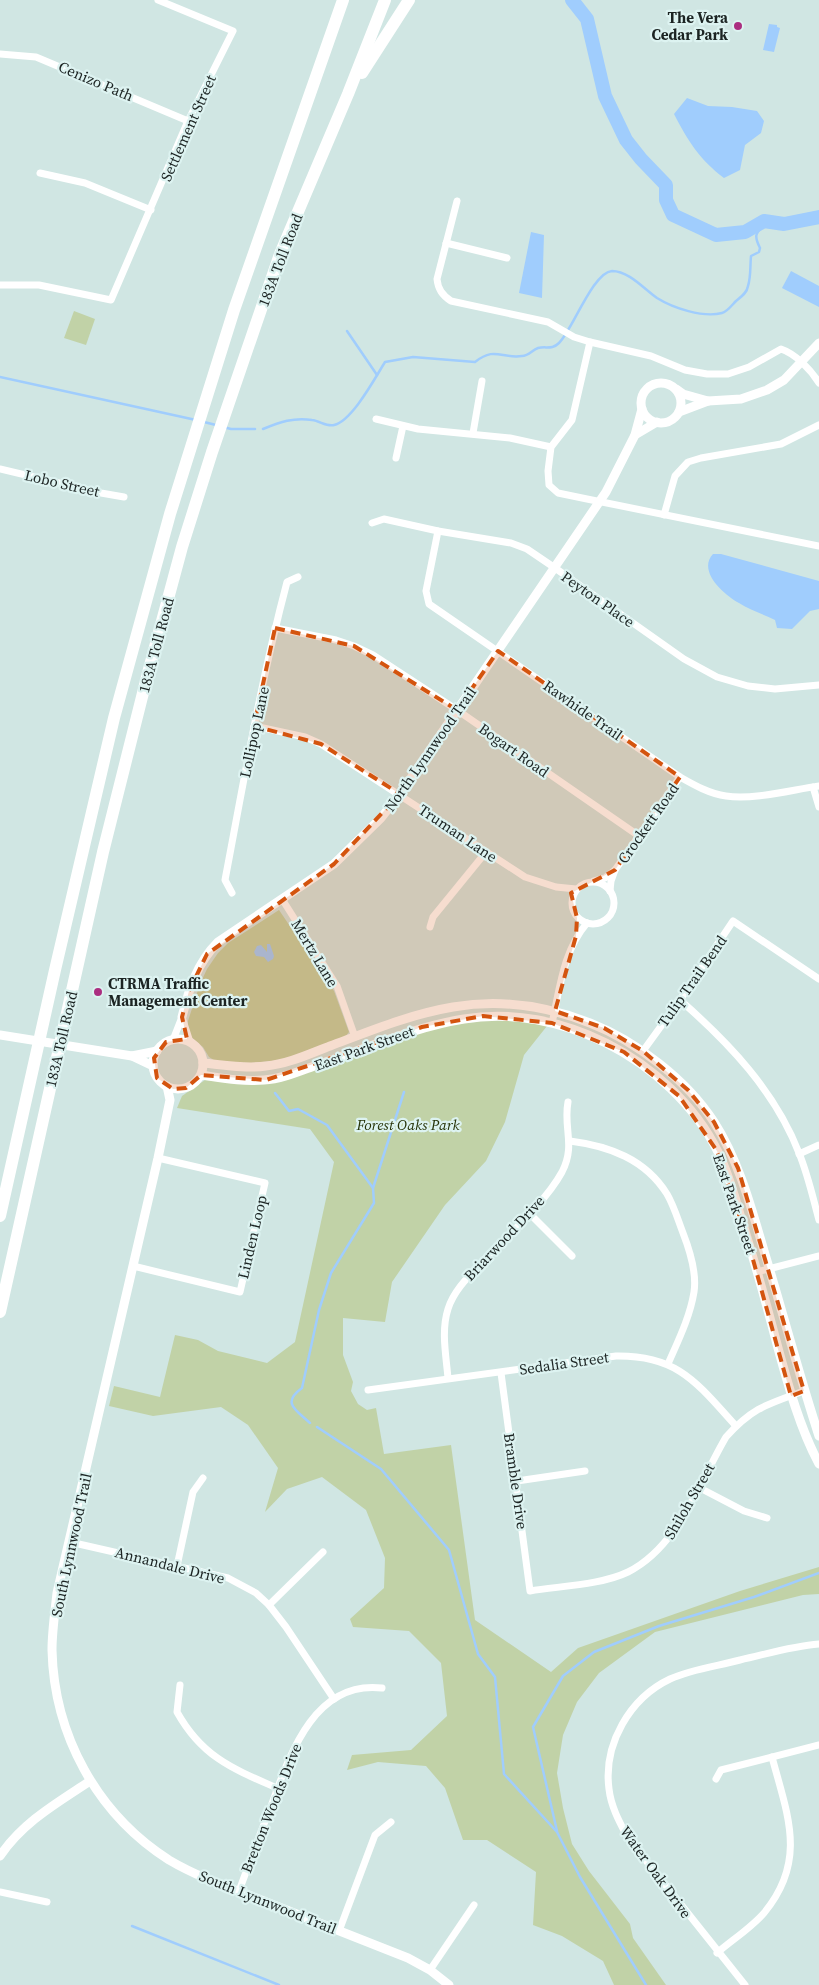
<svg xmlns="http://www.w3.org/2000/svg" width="819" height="1985" viewBox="0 0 819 1985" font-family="'Source Serif 4',serif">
<rect width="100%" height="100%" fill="#d0e6e3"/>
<!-- green -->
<g fill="#c1d2a7">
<polygon points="74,311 95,319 86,345 64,338"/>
<polygon points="279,910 334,991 349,1032 345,1037 282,1060 250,1063 217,1062 209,1057 203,1047 191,1037 188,1029 188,1021 200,984 207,969 218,953 228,943"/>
<polygon points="496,1019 526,1022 547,1026 524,1055 505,1122 486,1161 445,1205 392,1282 385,1322 343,1318 343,1355 353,1382 351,1391 358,1404 367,1410 376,1408 384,1454 451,1445 475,1620 551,1672 578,1648 740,1591 819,1567 819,1594 803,1595 655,1632 599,1673 577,1702 563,1735 557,1773 563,1808 572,1844 589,1871 630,1924 633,1938 666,1985 614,1985 603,1961 562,1936 533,1925 536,1872 487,1840 463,1840 445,1788 426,1766 378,1762 347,1770 352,1755 411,1750 447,1716 441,1663 409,1631 353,1627 350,1619 384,1588 385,1558 366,1510 322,1477 287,1489 265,1512 278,1468 248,1425 221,1407 153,1416 109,1406 114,1386 160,1397 175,1335 198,1340 218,1351 267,1363 295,1342 334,1162 310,1129 177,1108 182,1096 205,1080 253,1083 445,1024"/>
</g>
<!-- water -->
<g fill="#a0cdfd">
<polygon points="769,24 777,25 777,27 780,28 774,52 763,50"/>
<path d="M687,98L708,106L732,107L757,111L764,121L761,133L745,145L740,170L724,178C699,159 688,141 674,114Z"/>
<polygon points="531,232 544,235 542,298 519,293"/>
<polygon points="791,271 819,286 819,307 782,288"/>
<path d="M713,554H721L819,581V609L810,611L792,629L777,628L775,620C763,614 750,610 739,603C724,595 697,571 713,554Z"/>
<polygon points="267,944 270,944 274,956 273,959 268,962 264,957 256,956 254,952 257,946 261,945 267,952"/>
</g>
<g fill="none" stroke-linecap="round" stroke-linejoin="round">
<!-- stream -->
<g stroke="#a0cdfd" stroke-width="2.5">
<polyline points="347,331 377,375"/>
<polyline points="0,377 196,420"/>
<polyline points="204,422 216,425"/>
<polyline points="223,427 231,429 255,429"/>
<path d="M263,429C280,422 294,417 312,420C320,421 327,427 334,425C352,421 375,378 385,362L413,357L475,362C495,346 501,359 522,356C529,356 532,350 538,348C546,346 552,350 559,343C572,331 593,272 612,271C629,271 644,289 657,298C673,308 703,318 722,313C727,312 732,305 736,301C741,297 747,293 748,286C751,277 750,266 751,256L759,252L760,248C752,232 758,233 767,221"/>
<polyline points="275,1093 289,1111 298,1109 327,1125 373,1188"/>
<path d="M310,1423C296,1410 281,1403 302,1388L319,1310L331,1273L374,1203L373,1188L404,1092"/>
<polyline points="317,1427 381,1469 449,1550 478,1654 495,1677 504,1774 557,1832 580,1877 646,1985"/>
<polyline points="557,1831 533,1727 563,1676 594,1652 659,1626 754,1597 819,1573"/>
<polyline points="132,1926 279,1985"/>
</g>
<!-- river -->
<polyline stroke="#a0cdfd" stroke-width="14" points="572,0 587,19 605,96 626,140 641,159 666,185 666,200 673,215 716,235 745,232 764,221 784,224 819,217"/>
<!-- minor -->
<g stroke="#fff" stroke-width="7">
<polyline points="0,54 36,57 188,121"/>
<polyline points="40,173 85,183 151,210"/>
<path d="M457,201L437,279C438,289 442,295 451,301L548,322L574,337L590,342L651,356L685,370L707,374H728L749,367L781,349C796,354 811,370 819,383"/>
<polyline points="446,243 507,258"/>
<polyline points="0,285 39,285 111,300 188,121 233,31 158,0"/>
<polyline points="590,342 572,420 551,447 548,471 549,485 558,493 587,499 819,546"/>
<polyline points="376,419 418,429 510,438 551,447"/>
<polyline points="473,433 482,381"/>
<polyline points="396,458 403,426"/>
<polyline points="0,469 101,493 124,497"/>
<polyline points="664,515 675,476 688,462 701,458 781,444 819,425"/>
<polyline points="372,523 384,519 438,531 511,543 527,549 555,568 684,659 717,677 748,686 775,689 819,685"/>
<path d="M438,531L426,591L429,604L680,777C694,785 710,794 726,796C754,800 791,790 819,786"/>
<polyline points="275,628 336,640 354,646 373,655 457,710 639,836"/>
<polyline points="254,726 305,737 321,744 525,877 556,887 576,889"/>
<polyline points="813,787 819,807"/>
<polyline points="594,881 605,878 615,870"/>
<circle cx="593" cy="903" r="21"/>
<polyline points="610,891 611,881 615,870 680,777"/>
<path d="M232,893L225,880C244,780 261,680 287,582L298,577"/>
<polyline points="282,899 337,986 355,1037"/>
<polyline points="430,927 433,917 486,852"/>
<path d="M680,1000C729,1043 775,1091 799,1153C808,1175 813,1198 819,1220"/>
<polyline points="182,1017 190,1042"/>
<path d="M552,1023C560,988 563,951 587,923"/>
<polyline points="173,1040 182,1017"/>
<polyline points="643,1051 680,1000 733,921 819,979"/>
<path d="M570,1141C609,1146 645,1159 667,1194C674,1206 678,1220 683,1233C690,1251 697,1273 694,1292C690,1317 678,1341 668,1364"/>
<polyline points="799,1154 819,1145"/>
<polyline points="529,1213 572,1256"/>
<polyline points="133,1266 240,1292 265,1183 158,1158"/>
<polyline points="757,1272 819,1256"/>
<path d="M501,1373L530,1591C560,1586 601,1585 628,1572C678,1547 699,1483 726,1437C753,1407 768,1404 804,1391"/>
<path d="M448,1378C446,1355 441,1331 448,1309C454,1290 470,1275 483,1261C508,1235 545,1203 562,1172C576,1145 563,1128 568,1102"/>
<path d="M368,1390L616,1356C678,1355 697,1383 736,1426"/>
<polyline points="517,1481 585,1471"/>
<polyline points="698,1487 744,1511 767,1518"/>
<polyline points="70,1542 228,1578 256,1593 269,1605 286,1627 334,1699"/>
<polyline points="177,1566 193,1492 203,1478"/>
<polyline points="269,1605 323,1552"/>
<path d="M180,1685L177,1712C202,1757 233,1769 277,1788"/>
<polyline points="716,1779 721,1770 819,1745"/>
<path d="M239,1891C249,1864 259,1836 270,1809C289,1757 313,1680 382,1688"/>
<polyline points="0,1892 47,1902"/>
<polyline points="339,1931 375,1835 391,1822"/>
<path d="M717,1953C732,1940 751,1928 764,1913C808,1860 787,1814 772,1757"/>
<polyline points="430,1970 474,1905"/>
<path d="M745,1985L628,1838C620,1823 611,1807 609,1789C603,1744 630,1698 670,1679C692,1669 718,1666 740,1660C767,1654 792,1646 819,1644"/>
</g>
<!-- tertiary -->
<g stroke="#fff" stroke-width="9">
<circle cx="661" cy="403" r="20"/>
<polyline points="676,389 683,394 708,401"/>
<polyline points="679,412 708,401 741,399 767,390 784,380 819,343"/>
<polyline points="635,435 657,422"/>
<path d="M182,1017C189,989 197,963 218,942L334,864L381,818L400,794L606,492L635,435L642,409"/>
<polyline points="0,1035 132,1056 153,1066"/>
<circle cx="178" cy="1064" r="25"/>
<polyline points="132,1056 157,1051"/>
<path d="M203,1063C224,1065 245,1069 266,1066C288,1064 309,1054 330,1046C370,1031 411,1014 453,1007C499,999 547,1006 590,1023C636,1041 687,1080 714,1122C739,1161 751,1207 764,1251C783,1313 799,1375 819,1436"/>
<path d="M201,1075C222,1078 243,1082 264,1080C282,1079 300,1071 317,1065C366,1049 413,1027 464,1019C512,1011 562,1021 606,1043C652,1066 695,1105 718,1152C729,1174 735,1198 742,1221C755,1263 767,1306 778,1348C789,1388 800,1428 819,1464"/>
<path d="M167,1086L170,1100L158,1158L57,1593C55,1612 52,1631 52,1650C54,1735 97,1814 169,1860C196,1876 227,1887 256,1898C306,1918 357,1938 408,1958L430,1970L449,1985"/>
<path d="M0,1856C23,1822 57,1803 90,1781"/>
</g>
<!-- motorway -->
<g stroke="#fff" stroke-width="12">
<polyline points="362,73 409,0"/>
<polyline points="0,1216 55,970 114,718 170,514 234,310 343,0"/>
<polyline points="0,1312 103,852 148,673 182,547 212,452 280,254 348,94 385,0"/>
</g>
</g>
<!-- marked area -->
<path fill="#d4540e" fill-opacity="0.2" stroke="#d4540e" stroke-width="4" stroke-dasharray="10 6" stroke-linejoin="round" d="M275,628L354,646L457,710L498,651L680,777L615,870L571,893L577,918L576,936L555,1011L604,1028L643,1051L688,1090L714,1122L738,1168L804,1391L791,1396L747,1238L717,1151L679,1096L624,1052L552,1023L483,1016L422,1027L266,1080L201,1075L186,1088L173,1089L157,1078L154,1058L166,1042L187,1039L182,1017L189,991L207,954L334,864L400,794L321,744L254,726Z"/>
<!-- markers -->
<g fill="#ab2e80" stroke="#ddf3f1" stroke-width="2">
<circle cx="738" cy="26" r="5"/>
<circle cx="98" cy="992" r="5"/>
</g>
<g text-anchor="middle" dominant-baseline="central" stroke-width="4.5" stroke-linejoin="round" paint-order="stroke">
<!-- poi labels -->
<g font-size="15" font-weight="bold" fill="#1c2423" stroke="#ddf3f1" text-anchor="end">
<text x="728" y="17">The Vera<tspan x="728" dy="17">Cedar Park</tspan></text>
<text x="108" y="983" text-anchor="start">CTRMA Traffic<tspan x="108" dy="17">Management Center</tspan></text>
</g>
<!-- street labels -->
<g font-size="15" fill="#1c2423" stroke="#ddf3f1">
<text transform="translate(96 81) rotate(23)">Cenizo Path</text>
<text transform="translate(188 128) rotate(-66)">Settlement Street</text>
<text transform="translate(280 260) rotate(-69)">183A Toll Road</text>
<text transform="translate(62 483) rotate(13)">Lobo Street</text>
<text transform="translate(598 599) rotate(35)">Peyton Place</text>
<text transform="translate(156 645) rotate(-75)">183A Toll Road</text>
<text transform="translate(583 710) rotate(35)">Rawhide Trail</text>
<text transform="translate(254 732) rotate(-78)">Lollipop Lane</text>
<text transform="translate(430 749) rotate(-55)">North Lynnwood Trail</text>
<text transform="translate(514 750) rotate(35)">Bogart Road</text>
<text transform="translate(648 823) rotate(-55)">Crockett Road</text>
<text transform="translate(458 833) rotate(34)">Truman Lane</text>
<text transform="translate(315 953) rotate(59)">Mertz Lane</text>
<text transform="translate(692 981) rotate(-55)">Tulip Trail Bend</text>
<text transform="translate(61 1039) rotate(-77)">183A Toll Road</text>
<text transform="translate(364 1048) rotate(-20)">East Park Street</text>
<text transform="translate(735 1204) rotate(71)">East Park Street</text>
<text transform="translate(252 1237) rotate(-77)">Linden Loop</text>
<text transform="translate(504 1238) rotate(-47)">Briarwood Drive</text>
<text transform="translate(564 1363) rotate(-8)">Sedalia Street</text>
<text transform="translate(516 1481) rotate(82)">Bramble Drive</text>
<text transform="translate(689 1501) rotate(-60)">Shiloh Street</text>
<text transform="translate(71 1545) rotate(-78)">South Lynnwood Trail</text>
<text transform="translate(170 1565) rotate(14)">Annandale Drive</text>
<text transform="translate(271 1808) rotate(-68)">Bretton Woods Drive</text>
<text transform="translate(656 1872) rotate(54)">Water Oak Drive</text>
<text transform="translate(268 1902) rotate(22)">South Lynnwood Trail</text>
</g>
<!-- park labels -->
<g font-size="15" font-style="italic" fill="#253206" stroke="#ddf3f1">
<text x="408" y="1124">Forest Oaks Park</text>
</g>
</g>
</svg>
